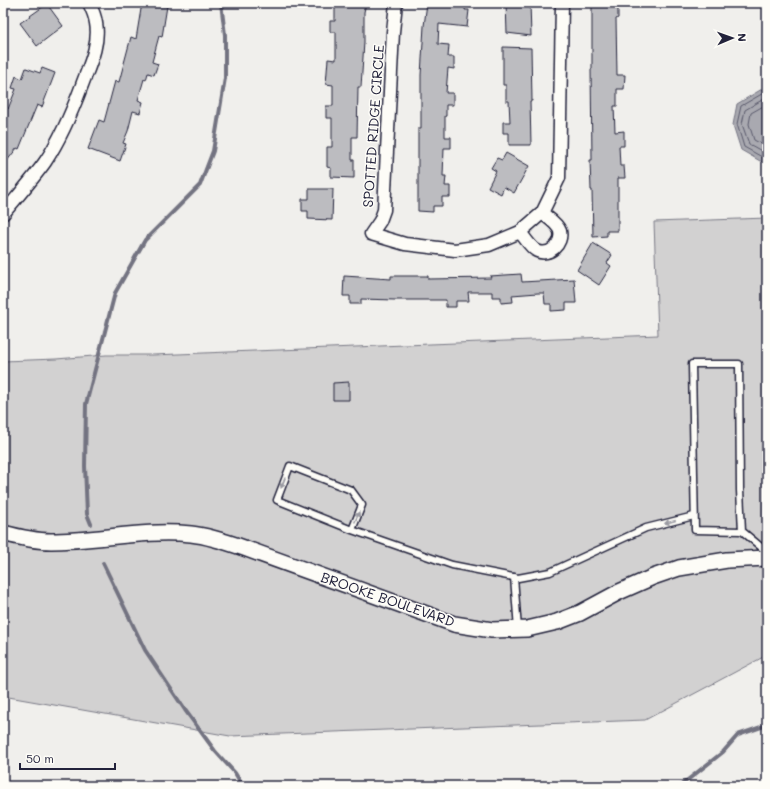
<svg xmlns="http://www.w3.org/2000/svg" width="770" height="789" viewBox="0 0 770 789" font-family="Mali,sans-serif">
<rect width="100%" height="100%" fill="#f0efec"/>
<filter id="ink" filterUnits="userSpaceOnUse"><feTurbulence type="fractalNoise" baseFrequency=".025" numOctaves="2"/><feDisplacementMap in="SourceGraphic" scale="8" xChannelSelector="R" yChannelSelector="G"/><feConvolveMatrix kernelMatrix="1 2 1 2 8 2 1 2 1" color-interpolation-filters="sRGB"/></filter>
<g filter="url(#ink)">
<!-- green -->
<polygon fill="#d2d1d1" stroke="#7a7a86" points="767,218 767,655 645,720 230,736 3,696 3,361 56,359 106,355 153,355 658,335 654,222"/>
<!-- water -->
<polygon fill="#a9a9b0" stroke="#737381" points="767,86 767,163 760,161 741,150 733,125 737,104"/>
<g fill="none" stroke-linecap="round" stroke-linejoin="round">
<!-- shore -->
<g stroke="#58586a" stroke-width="1">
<polyline points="767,91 741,106 737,124 744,147 762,157 767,159"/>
<polyline points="767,97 745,110 742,124 749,144 767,154"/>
<polyline points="767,104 751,113 749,124 754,140 767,147"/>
</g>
<!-- stream -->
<g stroke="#737381" stroke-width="4">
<polyline points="91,524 87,514 85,466 86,404 115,293 145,240 200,185 213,151 225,78 225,35 221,3"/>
<polyline points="103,563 145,650 185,710 215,751 235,773 241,783"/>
<polyline points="229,786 241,783 252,786"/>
<polyline points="680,786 723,752 738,735 767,725"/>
</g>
</g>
<!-- building -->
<g fill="#bcbcc0" stroke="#22223b">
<polygon points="142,3 158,3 157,5 167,6 162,37 159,36 152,62 158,64 154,75 148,73 146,80 144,79 138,100 143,102 140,113 133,111 128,131 123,143 126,144 120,161 88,149 99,120 104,122 115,81 119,82 131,37 136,39"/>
<polygon points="335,3 366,3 364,12 364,42 361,87 358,87 357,137 352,137 352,160 354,160 354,178 331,177 331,168 327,167 327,147 332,147 332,118 326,118 326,106 333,106 333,85 326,84 328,59 336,60 336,32 330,32 330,21 335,21"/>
<polygon points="427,3 466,3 465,10 469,10 467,27 439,24 438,44 449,45 448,57 454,57 454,69 448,68 446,93 453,93 453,105 446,105 446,116 445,116 445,137 451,137 451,148 444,148 443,176 446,176 445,186 450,186 450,197 442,197 442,206 433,206 433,212 418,211 418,129 421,129 421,75 424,26"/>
<polygon points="506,3 530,3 531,36 507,33"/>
<polygon points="592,3 618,3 618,18 616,19 617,75 625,75 624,89 617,89 617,106 614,106 615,132 624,131 624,146 619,146 620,166 624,166 625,178 618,178 618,231 607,231 607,236 593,237 592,190 591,190 590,160 592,160 591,69 592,69"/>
<polygon points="47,4 63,26 37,46 20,23"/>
<polygon points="503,47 531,48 532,101 530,101 531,145 509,145 509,133 503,133 503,122 510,122 509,101 506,101 506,85 503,85"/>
<polygon points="26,68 40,73 42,68 55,73 42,107 37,105 19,149 17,148 3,166 3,107 8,109 16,89 12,88 16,76 22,79"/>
<polygon points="506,153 529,166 514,193 504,187 501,194 488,187 496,171 491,168 497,158 502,160"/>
<polygon points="309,189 333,189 332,220 308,219 308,211 302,211 302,199 309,199"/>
<polygon points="593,243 612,255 607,263 611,266 599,285 577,270"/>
<polygon points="521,274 522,282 574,279 576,303 566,303 566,310 551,311 551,304 545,304 544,293 538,293 512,295 513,302 501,303 501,297 492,297 492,292 468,292 469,301 456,301 456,307 446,307 446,300 395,300 361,299 361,304 350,304 350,296 343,296 344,276 391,279 391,276 428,276 428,279 491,278 490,276"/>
<polygon points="349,382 349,400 333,400 333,383"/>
</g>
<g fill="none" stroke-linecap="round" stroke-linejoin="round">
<!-- service casing -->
<g stroke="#22223b" stroke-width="9">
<g id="service">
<polyline points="352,530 362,505 351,490 290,466 277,500 352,530 452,565 518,578 550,572 646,528 694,516"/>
<polyline points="742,531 740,490 739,364 692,364 695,530 742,531 767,552"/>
<polyline points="514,577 518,629"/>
</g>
</g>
<!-- minor casing -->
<g stroke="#22223b" stroke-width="15">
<g id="minor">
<polyline points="396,3 393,32 384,210 380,221 371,234 405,244 455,250 489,245 520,232 542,213 559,178 562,3"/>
<path d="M3,214C17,197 32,180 45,162C61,138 72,112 82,85C89,66 100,44 96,23C95,16 92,9 89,3"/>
<path d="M520,232C524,237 531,248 537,251C549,257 563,244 560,231C557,223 548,218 542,213"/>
</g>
</g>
<!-- tertiary casing -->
<g stroke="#22223b" stroke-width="18">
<path id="tertiary" d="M3,533C18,537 35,541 51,541C98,541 144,529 191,534C209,536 227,542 244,548L454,624L492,630L527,629L557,622L580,613L619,592L653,577L679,568L727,560L767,558"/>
</g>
<!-- service -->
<use href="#service" stroke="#fdfcf7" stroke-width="6"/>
<!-- minor -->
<use href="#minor" stroke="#fdfcf7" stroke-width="12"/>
<!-- tertiary -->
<use href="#tertiary" stroke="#fdfcf7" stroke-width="15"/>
</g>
<!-- one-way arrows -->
<defs><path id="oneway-solid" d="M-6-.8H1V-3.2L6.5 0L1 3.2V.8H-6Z"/></defs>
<g fill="#9a9aa2">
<use href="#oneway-solid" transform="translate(283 483) rotate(112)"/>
<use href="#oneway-solid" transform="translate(357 517) rotate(-67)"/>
<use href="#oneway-solid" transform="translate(670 522) rotate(166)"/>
</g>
</g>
<g text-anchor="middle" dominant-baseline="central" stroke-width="3" stroke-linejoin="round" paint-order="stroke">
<!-- street labels -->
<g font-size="14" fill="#22223b" stroke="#fdfcf7">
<text transform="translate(373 126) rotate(-86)">SPOTTED RIDGE CIRCLE</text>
<text transform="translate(388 599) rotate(19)">BROOKE BOULEVARD</text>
</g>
</g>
<!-- margin -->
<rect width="770" height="789" fill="none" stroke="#fdfcf7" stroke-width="16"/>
<rect x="8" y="8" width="754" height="773" fill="none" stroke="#22223b" stroke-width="1.5" filter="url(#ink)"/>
<!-- north arrow -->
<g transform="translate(732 38) rotate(88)" stroke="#fdfcf7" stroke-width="3" paint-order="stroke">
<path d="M0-3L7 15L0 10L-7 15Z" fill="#22223b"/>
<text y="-6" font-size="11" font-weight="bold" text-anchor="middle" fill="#22223b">N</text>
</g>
<!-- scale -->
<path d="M20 763v6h95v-6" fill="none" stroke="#22223b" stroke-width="2"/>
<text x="26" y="763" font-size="12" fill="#22223b" stroke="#fdfcf7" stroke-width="3" paint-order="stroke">50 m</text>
</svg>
